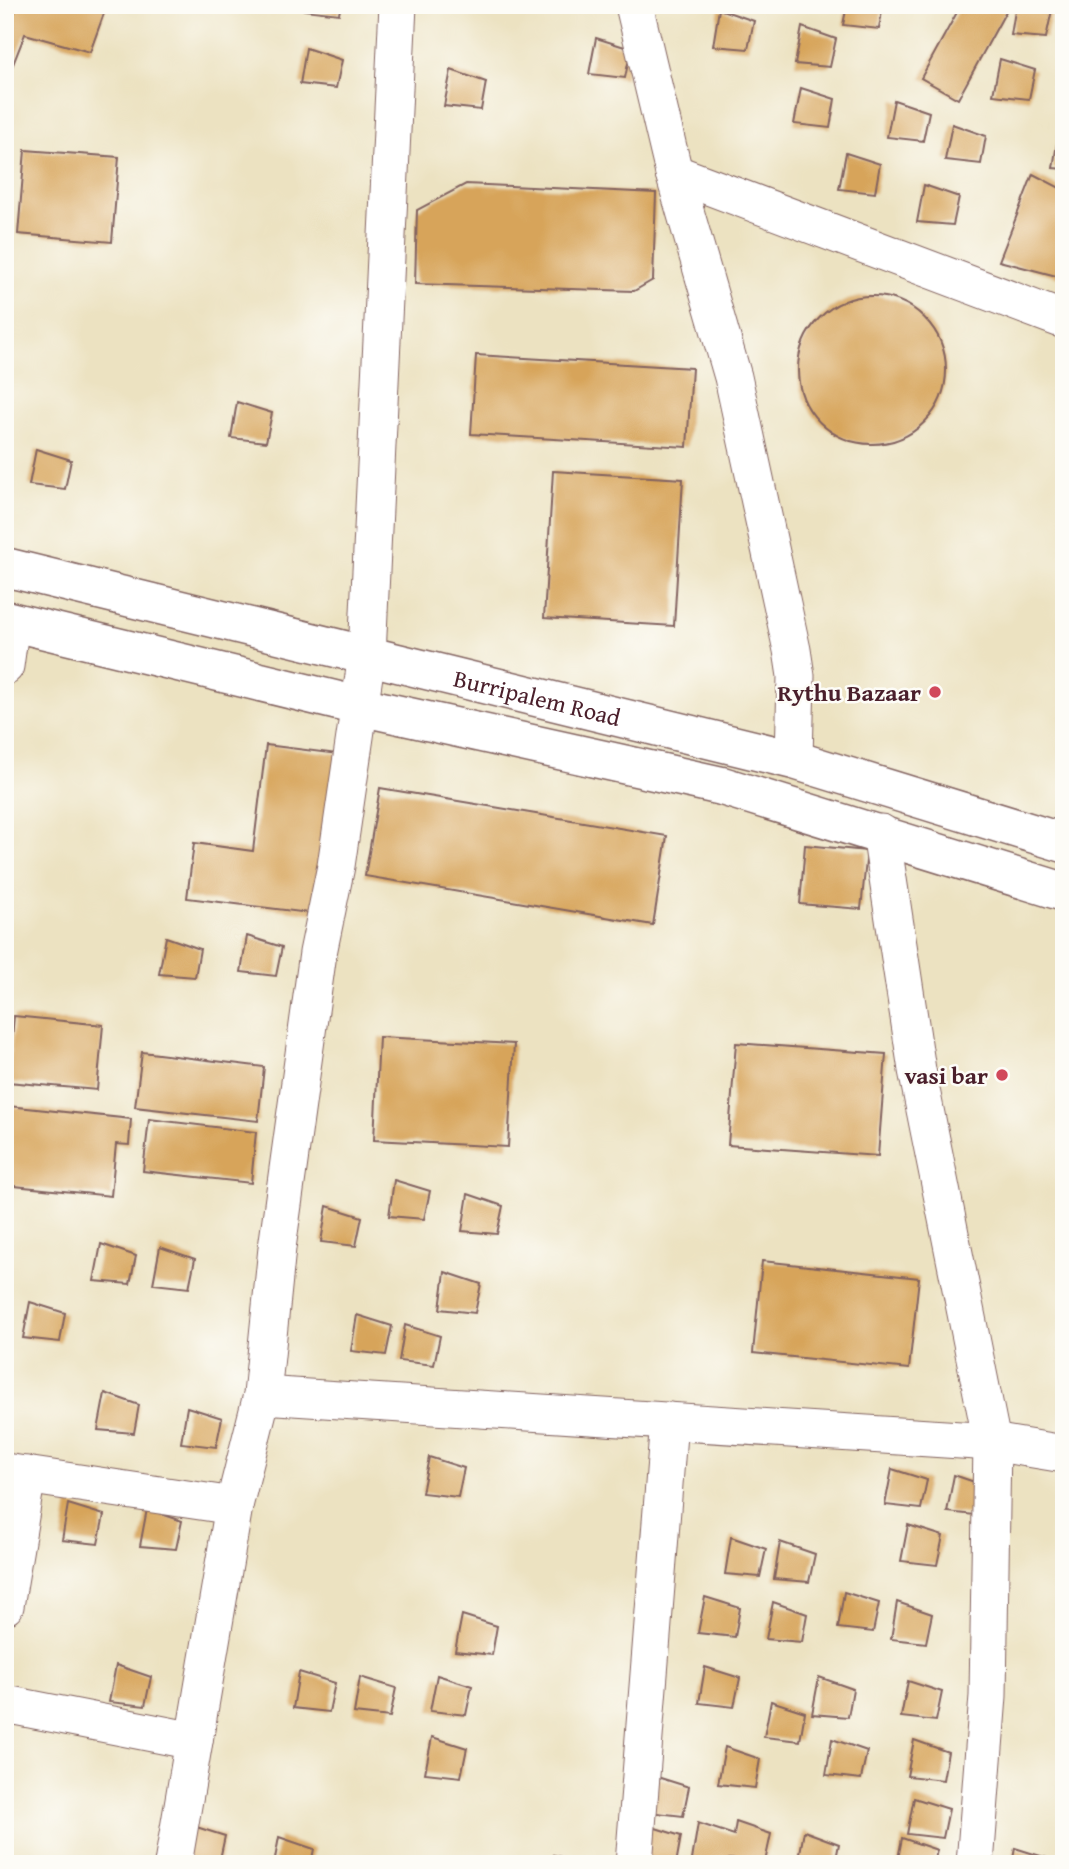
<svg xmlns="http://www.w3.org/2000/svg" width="1069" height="1869" viewBox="0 0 1069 1869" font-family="'Gentium Book Plus',serif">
<rect width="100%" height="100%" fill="#fdfcf7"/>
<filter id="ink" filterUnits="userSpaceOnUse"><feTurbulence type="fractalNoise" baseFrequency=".0143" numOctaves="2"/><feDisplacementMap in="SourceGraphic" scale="14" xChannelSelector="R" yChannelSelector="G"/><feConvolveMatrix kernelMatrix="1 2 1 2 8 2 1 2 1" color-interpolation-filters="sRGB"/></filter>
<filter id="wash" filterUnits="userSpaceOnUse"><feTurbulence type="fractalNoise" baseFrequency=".00686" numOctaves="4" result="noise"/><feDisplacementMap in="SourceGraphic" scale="28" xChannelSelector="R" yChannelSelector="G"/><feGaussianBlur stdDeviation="1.57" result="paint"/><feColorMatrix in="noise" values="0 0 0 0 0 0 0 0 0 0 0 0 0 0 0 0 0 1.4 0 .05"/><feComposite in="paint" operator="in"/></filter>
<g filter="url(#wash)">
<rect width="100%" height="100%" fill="#ece2c1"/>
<g id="blocks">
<!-- building -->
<g fill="#d7a45a">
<polygon points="18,5 107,5 90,52 25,34 8,77 5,77 5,25 8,26"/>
<polygon points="305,5 341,5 339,14 304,10"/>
<polygon points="847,5 883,5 879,29 843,25"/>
<polygon points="961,5 996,5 1006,11 958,99 921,78"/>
<polygon points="1016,5 1038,5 1052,10 1046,38 1011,35"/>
<polygon points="719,9 754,21 748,49 713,46"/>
<polygon points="802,27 836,39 830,67 795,64"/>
<polygon points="596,38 631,49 625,78 589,74"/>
<polygon points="306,48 342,60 336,88 300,84"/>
<polygon points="1000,59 1035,70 1029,99 993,95"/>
<polygon points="451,70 486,82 481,110 444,106"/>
<polygon points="801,88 835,99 830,128 794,124"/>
<polygon points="894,100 929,112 923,141 887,137"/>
<polygon points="952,124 986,136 981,164 945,160"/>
<polygon points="1059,131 1064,133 1064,169 1053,168"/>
<polygon points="25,150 119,157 112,242 18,234"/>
<polygon points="846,153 880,164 875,193 839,189"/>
<polygon points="1033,174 1064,190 1064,278 999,261"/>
<polygon points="466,184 656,193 653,280 634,291 415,284 417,210"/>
<polygon points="924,185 959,197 953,225 917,222"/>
<circle cx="872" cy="370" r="74"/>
<polygon points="476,355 692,368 687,447 471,434"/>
<polygon points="237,402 272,413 266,442 231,438"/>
<polygon points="36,449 71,460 65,489 29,485"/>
<polygon points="553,471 683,479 674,626 544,618"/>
<polygon points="266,745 338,754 317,914 187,898 194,843 253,851"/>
<polygon points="380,788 667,836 653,925 365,876"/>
<polygon points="805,845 867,851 861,909 800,904"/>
<polygon points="247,936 282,947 276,976 241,972"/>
<polygon points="166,937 200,949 195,977 159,974"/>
<polygon points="14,1016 103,1025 97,1090 8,1082"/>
<polygon points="379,1037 514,1044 508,1147 374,1140"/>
<polygon points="736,1043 886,1054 878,1156 728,1145"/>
<polygon points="142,1052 264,1067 258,1121 135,1107"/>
<polygon points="8,1106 131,1119 129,1145 116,1144 111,1196 5,1185 5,1136"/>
<polygon points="149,1119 256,1132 251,1183 143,1171"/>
<polygon points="394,1180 430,1191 424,1219 389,1216"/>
<polygon points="468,1194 503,1206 497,1234 462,1231"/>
<polygon points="327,1206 362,1217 356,1246 321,1242"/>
<polygon points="101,1244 136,1256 130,1284 94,1281"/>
<polygon points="160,1247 195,1259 189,1288 153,1284"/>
<polygon points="762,1261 919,1278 909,1369 753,1353"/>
<polygon points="445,1272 481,1284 475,1313 440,1309"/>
<polygon points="30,1302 65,1313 60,1342 23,1338"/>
<polygon points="357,1315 392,1326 386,1355 351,1351"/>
<polygon points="405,1325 440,1336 434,1365 399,1361"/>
<polygon points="105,1393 139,1405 134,1433 98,1430"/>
<polygon points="187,1407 222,1418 216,1447 181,1443"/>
<polygon points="429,1457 464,1468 458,1497 422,1493"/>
<polygon points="892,1469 927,1480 921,1509 885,1505"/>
<polygon points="954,1475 989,1487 983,1516 947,1512"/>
<polygon points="68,1504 104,1515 98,1544 62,1540"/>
<polygon points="147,1509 182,1521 176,1549 140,1546"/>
<polygon points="908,1525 943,1536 937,1565 901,1561"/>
<polygon points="731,1537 766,1549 760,1577 725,1574"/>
<polygon points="780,1542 815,1554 809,1582 774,1579"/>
<polygon points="844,1592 879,1603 873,1632 838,1628"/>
<polygon points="705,1597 740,1608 735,1637 698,1633"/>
<polygon points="773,1602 807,1614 802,1642 766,1639"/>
<polygon points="897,1602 932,1614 926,1643 891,1639"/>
<polygon points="462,1615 497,1626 492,1655 455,1651"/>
<polygon points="116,1665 151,1677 145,1706 109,1702"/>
<polygon points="705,1667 740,1678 734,1707 699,1703"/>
<polygon points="299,1672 335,1683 329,1712 293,1708"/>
<polygon points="437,1675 472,1686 466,1715 430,1711"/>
<polygon points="360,1677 396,1688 390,1717 354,1713"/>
<polygon points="819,1677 853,1689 848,1717 812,1714"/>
<polygon points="908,1681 942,1692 936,1721 901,1717"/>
<polygon points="771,1701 805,1712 800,1741 764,1737"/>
<polygon points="432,1737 467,1748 461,1777 425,1773"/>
<polygon points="832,1739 867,1751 861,1779 826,1775"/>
<polygon points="914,1740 948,1752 943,1780 907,1776"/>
<polygon points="725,1747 760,1759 755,1788 718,1784"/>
<polygon points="654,1776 689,1787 683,1816 648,1812"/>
<polygon points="914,1798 949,1809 943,1838 907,1834"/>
<polygon points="736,1822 771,1834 765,1862 729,1859 728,1864 692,1860 698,1823 734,1835"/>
<polygon points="190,1825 225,1836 219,1864 183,1861"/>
<polygon points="646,1825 681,1836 676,1864 640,1861"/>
<polygon points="804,1831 839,1844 835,1864 798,1864"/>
<polygon points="279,1837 314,1849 311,1864 274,1864"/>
<polygon points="902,1838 937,1850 934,1864 897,1864"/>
<polygon points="1015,1848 1050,1859 1049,1864 1012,1864"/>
<polygon points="554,1855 581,1863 580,1864 553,1864"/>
</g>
</g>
</g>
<g filter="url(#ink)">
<use href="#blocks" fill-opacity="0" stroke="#836360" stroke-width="2"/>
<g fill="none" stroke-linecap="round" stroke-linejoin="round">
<!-- street casing -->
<g stroke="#836360" stroke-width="39">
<g id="street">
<polyline points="634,5 674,173 733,377 792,650 796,676 794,760"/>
<polyline points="674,173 1064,320"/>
<polyline points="5,666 11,622"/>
<polyline points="881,833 917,1070 992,1442 988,1696 975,1864"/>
<polyline points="262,1395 992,1442 1064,1454"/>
<polyline points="5,1472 234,1506"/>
<polyline points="5,1606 27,1475"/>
<polyline points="5,1704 194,1741"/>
<polyline points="173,1864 234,1506 262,1395 277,1248 318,953 336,866 367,655 398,5"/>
<polyline points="634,1864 669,1421"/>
</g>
</g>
<!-- secondary casing -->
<g stroke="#836360" stroke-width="41">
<g id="secondary">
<path id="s1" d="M5,567L794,760L1064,843"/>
<polyline points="5,620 359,706 722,786 1064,892"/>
</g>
</g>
<!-- street -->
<use href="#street" stroke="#fff" stroke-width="37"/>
<!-- secondary -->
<use href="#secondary" stroke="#fff" stroke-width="38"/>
</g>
</g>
<!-- markers -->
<g fill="#d1495b" stroke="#fdfcf7" stroke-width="2.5">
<circle cx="935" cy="692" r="7"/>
<circle cx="1002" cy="1075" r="7"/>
</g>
<g text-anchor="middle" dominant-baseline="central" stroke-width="5" stroke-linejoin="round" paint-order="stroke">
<!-- poi labels -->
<g font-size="24" font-weight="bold" fill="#4a1f2b" stroke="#fdfcf7" text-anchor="end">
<text x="921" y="692">Rythu Bazaar</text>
<text x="988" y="1075">vasi bar</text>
</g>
<!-- street labels -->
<g font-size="24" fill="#4a1f2b" stroke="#fdfcf7">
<text stroke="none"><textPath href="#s1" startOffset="548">Burripalem Road</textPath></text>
</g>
</g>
<!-- margin -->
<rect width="1069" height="1869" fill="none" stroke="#fdfcf7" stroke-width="28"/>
</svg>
